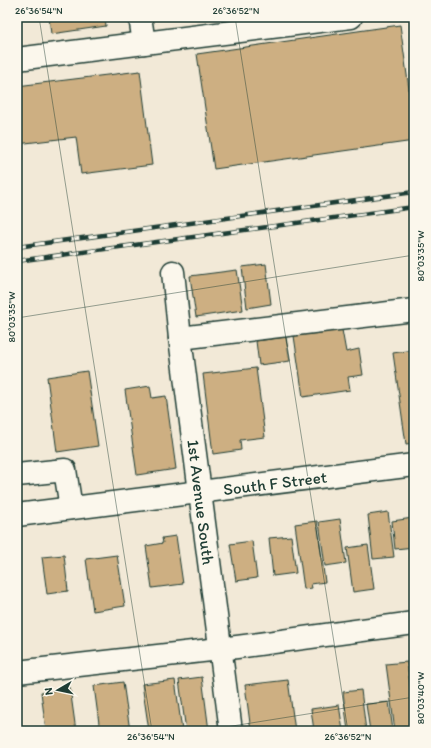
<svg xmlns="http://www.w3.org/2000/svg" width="431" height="748" viewBox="0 0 431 748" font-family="Itim,sans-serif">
<rect width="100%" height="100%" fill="#f2e9d7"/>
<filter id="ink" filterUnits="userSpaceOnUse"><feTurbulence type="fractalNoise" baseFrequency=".025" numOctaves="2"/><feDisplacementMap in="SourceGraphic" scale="8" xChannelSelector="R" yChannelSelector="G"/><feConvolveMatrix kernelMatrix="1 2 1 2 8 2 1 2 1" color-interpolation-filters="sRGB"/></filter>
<g filter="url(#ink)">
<!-- building -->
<g fill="#cdaf82" stroke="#1f3d34">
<polygon points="49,17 105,17 106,26 51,34"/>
<polygon points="400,25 414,125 414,141 214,169 197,54"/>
<polygon points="140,71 152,165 81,174 76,137 17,144 17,86"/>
<polygon points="266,264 271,304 247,308 242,267"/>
<polygon points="237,270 243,310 196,317 190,276"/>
<polygon points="342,330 346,352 359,349 363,375 348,377 350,390 303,397 294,336"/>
<polygon points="286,337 290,361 259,365 256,341"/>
<polygon points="414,350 414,443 406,444 393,353"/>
<polygon points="256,368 265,437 240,440 241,450 213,454 203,374"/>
<polygon points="87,371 98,446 57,452 47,377"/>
<polygon points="150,386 152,398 166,396 176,469 137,475 125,390"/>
<polygon points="388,512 394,557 373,559 368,515"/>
<polygon points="413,518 414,547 395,549 392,521"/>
<polygon points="340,519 346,563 325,566 319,522"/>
<polygon points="317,521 325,582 311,584 312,588 304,589 295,524"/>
<polygon points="176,536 183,584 152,588 146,546 163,543 162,538"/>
<polygon points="291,536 296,573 273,576 269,538"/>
<polygon points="252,541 257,578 236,581 230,544"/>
<polygon points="368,545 374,589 353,592 347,548"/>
<polygon points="64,555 68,591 47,594 42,557"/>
<polygon points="117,555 125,606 93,611 86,559"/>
<polygon points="407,662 414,713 414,731 395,731 386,664"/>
<polygon points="202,677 209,731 186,731 179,680"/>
<polygon points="175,680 182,731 149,731 142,684"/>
<polygon points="288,680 295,731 251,731 245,685"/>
<polygon points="123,682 130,731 100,731 94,686"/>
<polygon points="70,688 76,731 46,731 41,692"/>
<polygon points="361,690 366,731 348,731 343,692"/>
<polygon points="389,702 393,731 370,731 366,704"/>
<polygon points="339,705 343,731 314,731 311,709"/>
</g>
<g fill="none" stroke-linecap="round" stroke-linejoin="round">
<!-- minor casing -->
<g stroke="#1f3d34" stroke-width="25">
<g id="minor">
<polyline points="140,17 144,43"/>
<polyline points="17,59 351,17"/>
<polyline points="173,272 180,338 231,731"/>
<polyline points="180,338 414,310"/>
<polyline points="17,475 65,470 71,508"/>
<polyline points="17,515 414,465"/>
<polyline points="17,672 237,647 414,623"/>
</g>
</g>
<!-- minor -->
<use href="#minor" stroke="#fbf7ec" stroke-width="22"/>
<!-- rail casing -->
<g stroke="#1f3d34" stroke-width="4.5">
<g id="rail">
<polyline points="17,247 414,192"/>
<polyline points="17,261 414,207"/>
</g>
</g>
<!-- rail -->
<use href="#rail" stroke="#fbf7ec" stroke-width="3" stroke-dasharray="9" stroke-linecap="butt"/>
</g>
</g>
<!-- ticks -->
<path fill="none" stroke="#1f3d34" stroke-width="1" stroke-opacity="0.45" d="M39,17L152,731M235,17L348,731M17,318L414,255M201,731L414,697"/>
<g text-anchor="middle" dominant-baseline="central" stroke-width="3" stroke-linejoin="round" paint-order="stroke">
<!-- street labels -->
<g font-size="17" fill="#1f3d34" stroke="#fbf7ec">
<text transform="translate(275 483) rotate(-7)">South F Street</text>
<text transform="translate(201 502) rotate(83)">1st Avenue South</text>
</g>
</g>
<!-- margin -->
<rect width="431" height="748" fill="none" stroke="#fbf7ec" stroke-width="44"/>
<!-- north arrow -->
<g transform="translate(58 690) rotate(261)" stroke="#fbf7ec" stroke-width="3" paint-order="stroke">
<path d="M0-3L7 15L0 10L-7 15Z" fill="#1f3d34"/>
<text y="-6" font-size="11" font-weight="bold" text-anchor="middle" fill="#1f3d34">N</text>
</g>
<rect x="22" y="22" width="387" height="704" fill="none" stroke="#1f3d34" stroke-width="1.5"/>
<g font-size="10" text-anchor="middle" fill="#1f3d34">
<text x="39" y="14">26°36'54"N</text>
<text x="236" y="14">26°36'52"N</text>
<text transform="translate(420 256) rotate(-90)" y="4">80°03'35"W</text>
<text transform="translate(11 317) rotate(-90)" y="4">80°03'35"W</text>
<text transform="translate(420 698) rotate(-90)" y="4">80°03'40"W</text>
<text x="151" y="740">26°36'54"N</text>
<text x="348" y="740">26°36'52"N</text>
</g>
</svg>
